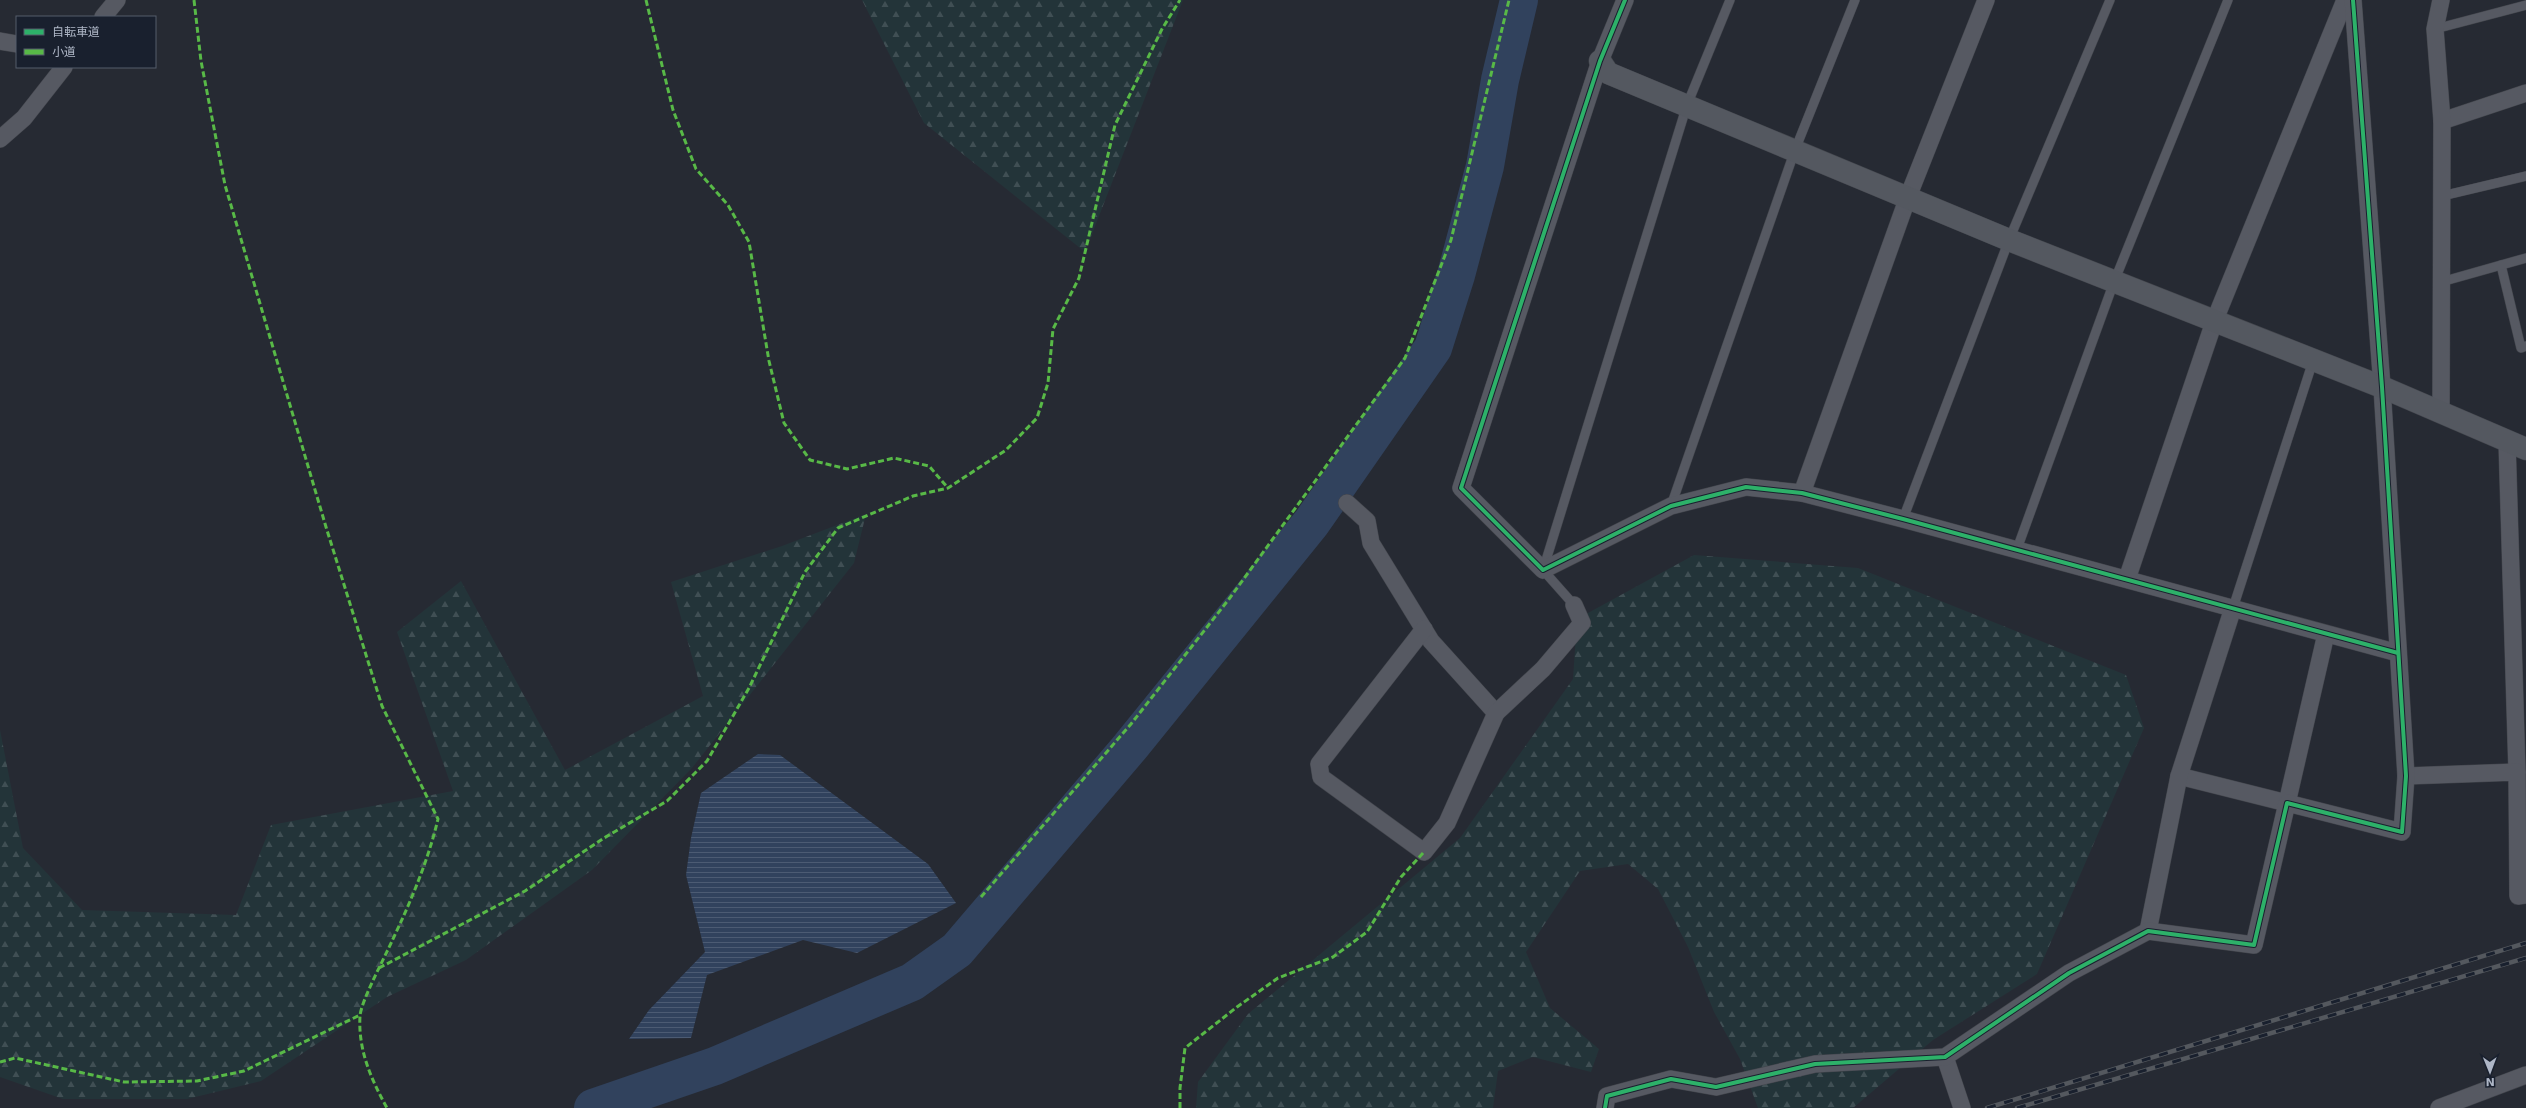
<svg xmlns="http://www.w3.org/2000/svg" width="2526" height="1108" viewBox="0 0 2526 1108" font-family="'DejaVu Sans','Noto Sans JP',sans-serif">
<defs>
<pattern id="forest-firs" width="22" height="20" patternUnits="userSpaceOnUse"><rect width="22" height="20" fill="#233439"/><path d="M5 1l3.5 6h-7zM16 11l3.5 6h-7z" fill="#404f54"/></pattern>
<pattern id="water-rules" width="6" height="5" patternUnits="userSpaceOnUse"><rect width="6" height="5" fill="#31425d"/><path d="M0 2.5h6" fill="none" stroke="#4c5b73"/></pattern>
</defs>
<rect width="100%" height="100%" fill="#262a33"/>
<!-- forest -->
<g fill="url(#forest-firs)">
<polygon points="862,0 1183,0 1085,252 924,123"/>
<polygon points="866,514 854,563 692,768 592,870 466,960 387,997 261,1081 187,1099 63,1099 0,1077 0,730 23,848 82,910 236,915 271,825 453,791 397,632 461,581 565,770 703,696 671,582 782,546"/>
<polygon points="1694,555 1858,568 2126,675 2144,728 2037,974 1933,1040 1853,1108 1758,1108 1740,1059 1714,1012 1688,947 1658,889 1628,864 1580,871 1526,952 1550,1008 1599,1049 1591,1072 1533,1057 1498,1071 1493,1108 1196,1108 1198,1082 1248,1014 1460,838 1573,679 1577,619"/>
</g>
<!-- water -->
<polygon fill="url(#water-rules)" points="758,754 780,755 928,864 956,903 857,953 803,940 707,975 691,1038 629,1039 649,1010 705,952 686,875 691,838 701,793"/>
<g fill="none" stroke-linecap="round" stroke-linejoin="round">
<!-- river -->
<polyline stroke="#31425d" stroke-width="38" points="593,1108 715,1066 912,982 957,950 1130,747 1312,522 1433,348 1456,275 1485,166 1500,80 1519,0"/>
<!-- lane casing -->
<g stroke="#42454c" stroke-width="10">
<g id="lane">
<polyline points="2435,29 2526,5"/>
<polyline points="2442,196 2526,176"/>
<polyline points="2501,265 2521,348 2526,346"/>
<polyline points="2441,282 2526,258"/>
<polyline points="1671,506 1795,150 1855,0"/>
<polyline points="1903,519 2009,240 2110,0"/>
<polyline points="2017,549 2114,282 2228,0"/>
<polyline points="1574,605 1543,570 1687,105 1730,0"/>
<polyline points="2233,608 2313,361"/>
</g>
</g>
<!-- street casing -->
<g stroke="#42454c" stroke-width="18">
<g id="street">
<polyline points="1625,0 1600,61 1461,488 1543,570 1671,506 1746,487 1802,493 1903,519 2398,653"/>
<polyline points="103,17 117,0"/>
<polyline points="0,41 17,44"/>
<polyline points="2442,121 2526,93"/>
<polyline points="0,139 24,118 64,67"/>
<polyline points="2441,412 2442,121 2435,29 2441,0"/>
<polyline points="2507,441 2517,772"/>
<polyline points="1802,493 1908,197 1986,0"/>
<polyline points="1347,503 1367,521 1371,543 1431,641 1496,713"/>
<polyline points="2127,579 2214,322 2345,0"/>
<polyline points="1424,629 1319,764 1321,777 1424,852 1447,823 1496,713 1543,669 1582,623 1574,605"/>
<polyline points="2179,776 2287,803 2326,634"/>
<polyline points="2406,776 2517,772 2518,896 2526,895"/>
<polyline points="2148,931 2179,776 2233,608"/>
<polyline points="1945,1057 1962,1108"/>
<polyline points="1605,1108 1607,1096 1671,1079 1716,1087 1815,1064 1945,1057 2069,973 2148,931 2254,945 2287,803 2402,832 2406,776 2382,387 2353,0"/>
<polyline points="2439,1108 2526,1075"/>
</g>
</g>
<!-- secondary casing -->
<g stroke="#42454c" stroke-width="23">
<polyline id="secondary" points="1600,61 1608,73 2009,240 2382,387 2526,449"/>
</g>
<!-- lane -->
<use href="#lane" stroke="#565962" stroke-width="9"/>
<!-- street -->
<use href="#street" stroke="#565962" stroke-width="17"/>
<!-- secondary -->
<use href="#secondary" stroke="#545860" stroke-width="22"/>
<!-- rail casing -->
<g stroke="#54585e" stroke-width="4.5">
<g id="rail">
<polyline points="1987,1108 2526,943"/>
<polyline points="2017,1108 2526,958"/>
</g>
</g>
<!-- rail -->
<use href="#rail" stroke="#19202e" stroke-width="3" stroke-dasharray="9" stroke-linecap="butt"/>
<!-- quiet -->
<g stroke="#58b947" stroke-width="3" stroke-dasharray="6 3" stroke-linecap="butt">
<path d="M194,0L201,61L225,185L326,527L382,706L438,819C428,861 411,901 392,941C385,957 361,1001 360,1016C358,1050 371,1079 387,1108"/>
<polyline points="646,0 673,110 696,169 728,205 749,242 769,361 784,423 810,460 847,469 894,458 929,466 948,488"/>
<polyline points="981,897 1131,724 1229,599 1405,358 1451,240 1509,0"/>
<polyline points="379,968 525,891 604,838 667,801 707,761 749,688 805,572 838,528 913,496 948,488 1006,450 1037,418 1048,383 1053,329 1079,278 1115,125 1162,29 1180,0"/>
<polyline points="0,1062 15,1058 124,1082 197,1081 244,1071 360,1015"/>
<polyline points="1180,1108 1180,1088 1185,1048 1237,1007 1278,978 1333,957 1367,932 1401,877 1424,852"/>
</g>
<!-- cycleway casing -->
<g stroke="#19202e" stroke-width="6">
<g id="cycleway">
<polyline points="1625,0 1600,61 1461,488 1543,570 1671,506 1746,487 1802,493 1903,519 2398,653"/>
<polyline points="1605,1108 1607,1096 1671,1079 1716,1087 1815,1064 1945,1057 2069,973 2148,931 2254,945 2287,803 2402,832 2406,776 2382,387 2353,0"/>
</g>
</g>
<!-- cycleway -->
<use href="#cycleway" stroke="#2db169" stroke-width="4"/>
</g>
<!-- legend -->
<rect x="16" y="16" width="140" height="52" fill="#19202e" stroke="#555c6b"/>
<rect x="24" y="29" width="20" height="6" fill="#2db169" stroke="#555c6b"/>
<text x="52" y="36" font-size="12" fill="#aeb6c6">自転車道</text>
<rect x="24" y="49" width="20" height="6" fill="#58b947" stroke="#555c6b"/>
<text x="52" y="56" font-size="12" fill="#aeb6c6">小道</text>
<!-- north arrow -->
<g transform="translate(2490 1072) rotate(179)" stroke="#19202e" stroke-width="3" paint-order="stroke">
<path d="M0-3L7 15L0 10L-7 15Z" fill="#aeb6c6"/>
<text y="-6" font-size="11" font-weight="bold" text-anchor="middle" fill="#aeb6c6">N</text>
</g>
</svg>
